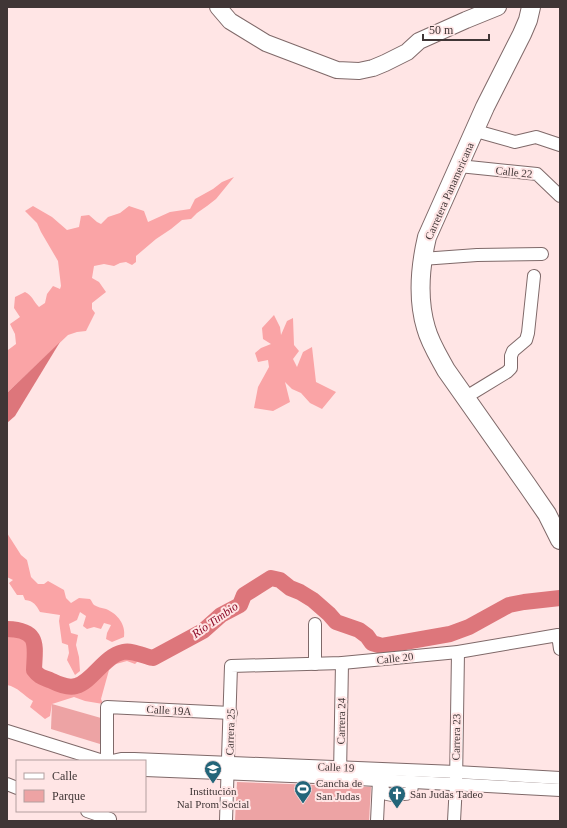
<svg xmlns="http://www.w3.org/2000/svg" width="567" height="828" viewBox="0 0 567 828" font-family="'Times New Roman',serif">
<rect width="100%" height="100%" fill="#ffe5e5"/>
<!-- green -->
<g fill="#eda3a4">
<polygon points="52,704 101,718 100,744 51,729"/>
<polygon points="237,782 371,787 369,821 235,821"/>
</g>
<!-- forest -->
<g fill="#faa4a6">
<path d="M234,177L216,199L207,206L197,213L191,219L182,220L171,229L156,239L136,256V262L132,265L126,262L120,263L114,266L104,264L94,266L92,278L99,282L106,292L92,303V309L95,313L86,331L77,332L68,335L7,393L8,350L16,344L15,334L10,324L20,317L14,308L15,297L25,292C33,296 33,301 39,307L45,303L47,294L53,286L60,289L61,286L58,261L41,232L37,223L25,211L33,206L52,217L67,230L79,227L81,216L89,215L97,222L101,224L108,217L120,213L129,206L144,211L148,222L170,212L190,209L195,199L213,189L222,182Z"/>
<polygon points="274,315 280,327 281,335 287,321 293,318 294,345 299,351 293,359 297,367 303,352 312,347 316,382 336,392 322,409 310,403 301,393 292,389 285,382 290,402 273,411 254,408 258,387 269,367 268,360 258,362 255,353 261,348 271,344 263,339 262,328"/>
<path d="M7,533L21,555L27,560L31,577L38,584H44L48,581L64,590L66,598L71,603L79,598L90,599C92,601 92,603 94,605C97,607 102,608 106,609C118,614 126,625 124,637L112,642L106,639L107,633L111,625L104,623L101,629L94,627L87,629L83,626L86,616L80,612L77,620L69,624L71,633L78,635L76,645L79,657L80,671L75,675L67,660L69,653L68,645L62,643L59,621L60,615L40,612C36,605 34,601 25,600L23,595H17L9,583L13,580L7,577Z"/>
<path d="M7,632H20L31,639L33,654L30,664V672C36,678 43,681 51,685C59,689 72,692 81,688C101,679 113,639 141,658L135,664L127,661L116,664L109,670L101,699L103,704L85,701L74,697L52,704L50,716L45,719L30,707L33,701C24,696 18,687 7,685Z"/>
</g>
<!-- water -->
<polygon fill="#dd767b" points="60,342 15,416 7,423 7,393"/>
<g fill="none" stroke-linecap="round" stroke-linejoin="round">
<!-- river -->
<path stroke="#dd767b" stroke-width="16" d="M7,629C40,630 35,645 34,670C40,678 43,677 52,681C58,684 69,688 76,686C92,682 104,656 123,652C133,650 143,656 153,658L203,631L221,615L240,605L244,595L271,578L280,580L290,588L300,592L313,600L329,614L336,622L359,630L367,636L372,643L382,646L450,634L469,627L509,605L524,602L560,598"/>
<!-- minor casing -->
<g stroke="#7f6969" stroke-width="14">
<g id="minor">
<polyline points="476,131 515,142 536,137 560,145"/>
<polyline points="459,166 537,174 560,196"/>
<polyline points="422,259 477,255 542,254"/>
<polyline points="466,397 507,372 511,368 511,356 513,351 526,340 528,333 534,276"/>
<polyline points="315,664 315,624"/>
<polyline points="7,731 103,761"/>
<polyline points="107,761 107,707 231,713"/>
<polyline points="112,761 121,759 134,759 456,772 560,778"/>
<polyline points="145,770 340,778 560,790"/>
<polyline points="340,775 342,663"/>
<polyline points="382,780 383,791 387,794 392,795"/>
<polyline points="7,784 17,788"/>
<path d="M404,794C412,794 412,789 412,782"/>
<polyline points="87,811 110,819"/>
<polyline points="226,821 231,666 342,663 458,652 558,635 560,649"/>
<polyline points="377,821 379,780"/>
<polyline points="454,821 456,784 458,652"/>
</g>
</g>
<!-- major casing -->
<g stroke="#7f6969" stroke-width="18">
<polyline id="major" points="218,7 230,21 266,43 337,70 359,71 373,68 385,63 407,52 419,41 466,20 498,7"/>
</g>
<!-- highway casing -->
<g stroke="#7f6969" stroke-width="20">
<path id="highway" d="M531,7L528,20L522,34L485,107L427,237C420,267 417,298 426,328C430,343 439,357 446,370L527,485L547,514L560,540"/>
</g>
<!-- minor -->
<use href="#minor" stroke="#fff" stroke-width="12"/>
<!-- major -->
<use href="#major" stroke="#fff" stroke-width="16"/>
<!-- highway -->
<use href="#highway" stroke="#fff" stroke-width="18"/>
</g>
<!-- icons -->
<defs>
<g id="school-pin" transform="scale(0.9)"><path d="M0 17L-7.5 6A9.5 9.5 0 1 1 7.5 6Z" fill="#236579" stroke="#ffe5e5"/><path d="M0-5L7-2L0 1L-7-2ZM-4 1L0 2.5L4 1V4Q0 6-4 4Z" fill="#fff"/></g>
<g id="stadium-pin" transform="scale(0.9)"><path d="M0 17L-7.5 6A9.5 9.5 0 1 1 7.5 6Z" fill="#236579" stroke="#ffe5e5"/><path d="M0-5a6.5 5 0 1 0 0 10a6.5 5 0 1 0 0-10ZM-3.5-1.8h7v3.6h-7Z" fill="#fff"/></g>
<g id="church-pin" transform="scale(0.9)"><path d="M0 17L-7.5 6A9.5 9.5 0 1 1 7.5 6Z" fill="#236579" stroke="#ffe5e5"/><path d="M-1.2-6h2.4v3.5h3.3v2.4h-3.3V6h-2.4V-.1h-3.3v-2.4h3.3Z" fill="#fff"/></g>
</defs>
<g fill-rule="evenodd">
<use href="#school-pin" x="213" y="769"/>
<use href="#stadium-pin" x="303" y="789"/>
<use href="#church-pin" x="397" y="794"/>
</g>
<g text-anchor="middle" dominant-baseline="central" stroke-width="4" stroke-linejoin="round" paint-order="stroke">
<!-- street labels -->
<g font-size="11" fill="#403636" stroke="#ffe5e5">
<text transform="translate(514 172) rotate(6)">Calle 22</text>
<text transform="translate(449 191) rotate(-66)">Carretera Panamericana</text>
<text transform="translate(395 658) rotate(-6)">Calle 20</text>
<text transform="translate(169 710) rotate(3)">Calle 19A</text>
<text transform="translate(341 721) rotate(-89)">Carrera 24</text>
<text transform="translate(230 732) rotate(-88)">Carrera 25</text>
<text transform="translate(456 737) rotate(-89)">Carrera 23</text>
<text transform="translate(336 767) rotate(2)">Calle 19</text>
</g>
<!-- poi labels -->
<g font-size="11" fill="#403636" stroke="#ffe5e5" text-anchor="start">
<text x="316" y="783">Cancha de<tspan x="316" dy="13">San Judas</tspan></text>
<text x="213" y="791" text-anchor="middle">Institución<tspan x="213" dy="13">Nal Prom Social</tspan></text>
<text x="410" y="794">San Judas Tadeo</text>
</g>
<!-- water labels -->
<g font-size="12" font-style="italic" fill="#8d0c28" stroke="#ffe5e5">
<text transform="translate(215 620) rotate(-35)">Río Timbio</text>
</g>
</g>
<!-- border -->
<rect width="567" height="828" fill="none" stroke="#403636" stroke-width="16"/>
<!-- legend -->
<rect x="16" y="760" width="130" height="52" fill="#ffe5e5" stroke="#b39f9f"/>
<rect x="24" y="773" width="20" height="6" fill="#ffffff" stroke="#b39f9f"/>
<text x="52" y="780" font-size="12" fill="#403636">Calle</text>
<rect x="24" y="790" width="20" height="12" fill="#eda3a4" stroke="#b39f9f"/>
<text x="52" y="800" font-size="12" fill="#403636">Parque</text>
<!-- scale -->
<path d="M423 34v6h66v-6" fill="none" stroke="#403636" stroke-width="2"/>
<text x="429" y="34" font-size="12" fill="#403636" stroke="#ffe5e5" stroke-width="3" paint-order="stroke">50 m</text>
</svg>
